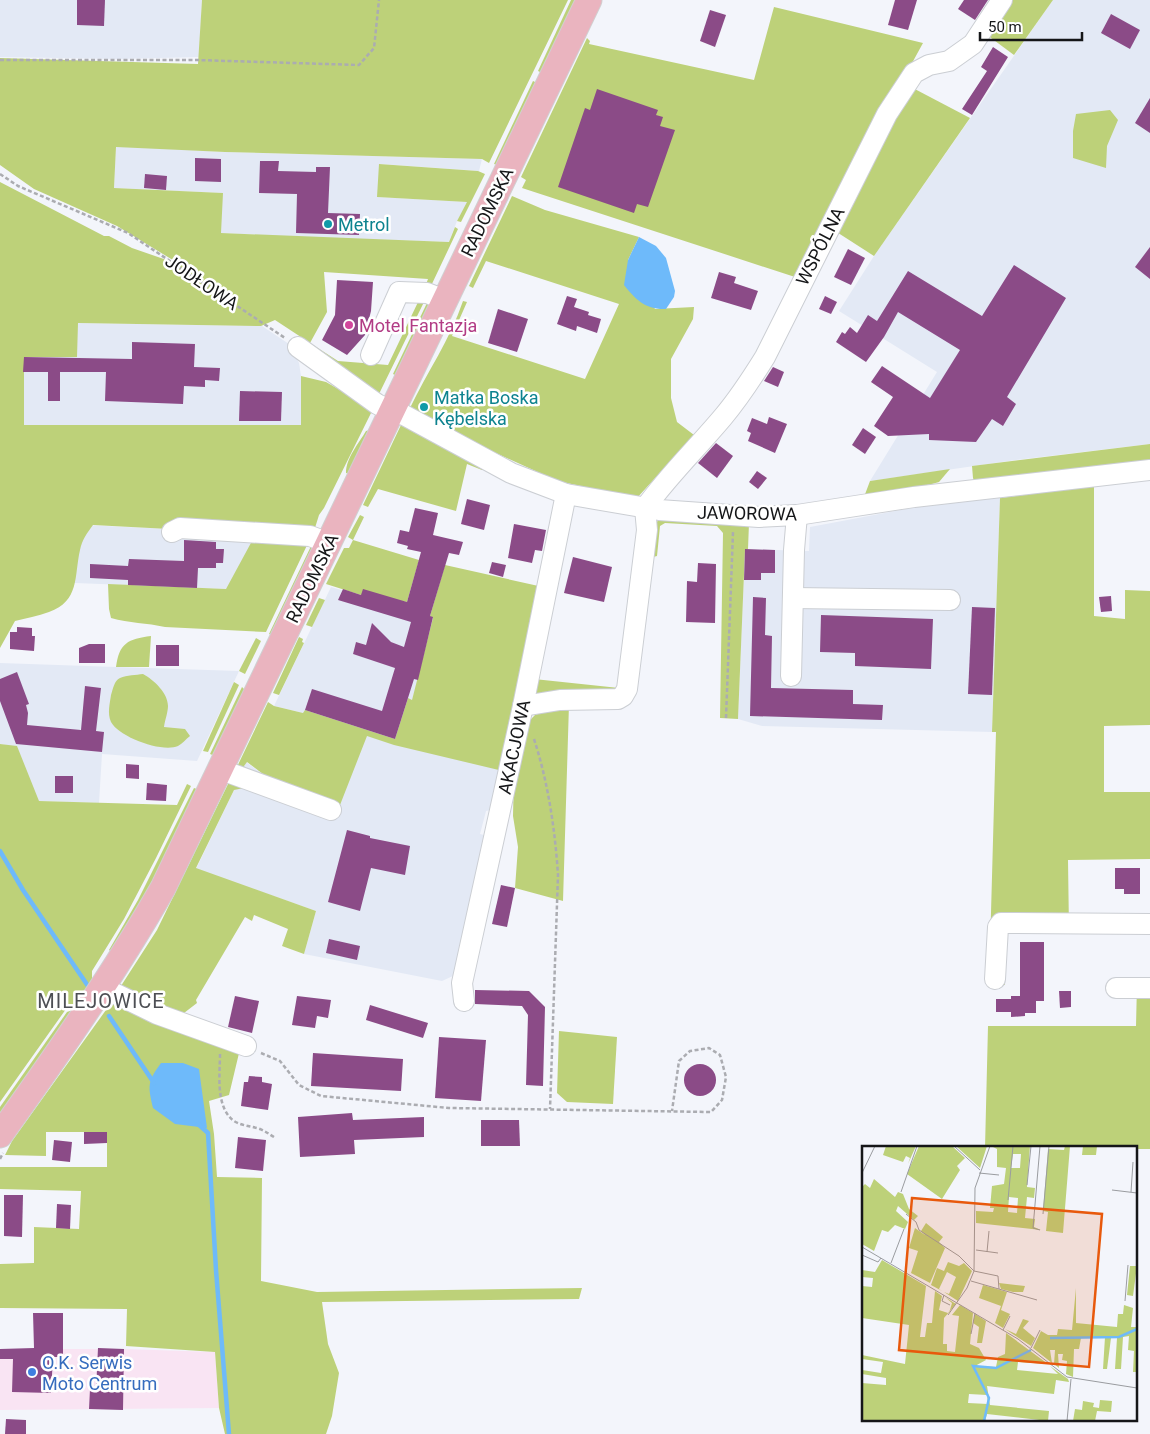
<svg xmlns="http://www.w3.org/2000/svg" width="1150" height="1434" viewBox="0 0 1150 1434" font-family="Roboto,sans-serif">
<rect width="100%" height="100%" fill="#f3f5fb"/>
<!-- commercial -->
<polygon fill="#f9e4f3" points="0,1349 124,1349 215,1352 219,1408 0,1410"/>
<!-- built -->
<g fill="#e3e9f5">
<polygon points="0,0 202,0 199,57 118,59 0,57"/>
<polygon points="1053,0 1150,0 1150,444 1016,460 870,481 937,372 839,311 874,256"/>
<polygon points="116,146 225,152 482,159 479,171 380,164 378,197 468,202 457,221 449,242 298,237 220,233 222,193 114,188"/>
<polygon points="77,323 262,326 289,344 299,363 301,376 301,425 23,425 24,357"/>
<polygon points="1000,498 992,732 762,726 738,719 745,549 809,551 810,527 938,503"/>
<polygon points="0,521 169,529 312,531 226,589 0,580"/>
<polygon points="331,587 433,617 423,662 356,642 353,654 395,667 394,672 418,680 412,700 409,698 503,771 495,809 486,811 480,834 488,836 455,975 442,981 304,954 316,911 196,869 234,790 250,775 244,766 246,762 267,777 303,713 274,706"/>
<polygon points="0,663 116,667 239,671 197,761 102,754 99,803 38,801 17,747 0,744"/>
</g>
<!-- green -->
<g fill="#bdd179">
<path d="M202,0H568L489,163L482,159L225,152L116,147L114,188L223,193L221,233L449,242L455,227L458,229L430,288L425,287L428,279L324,272L327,312L310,343L338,361L388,365L419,300L424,302L378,396L312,350L310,343L275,320L261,326L78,323L77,357H24V425H301V376L326,382L373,409L324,508L319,515L314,531L169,529L93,525C87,533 82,540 80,550C74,576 80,601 49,612C38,616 26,618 15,621L0,648V182L104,236H109L132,248L181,265L117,226L34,189L0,165V58L198,64Z"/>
<polygon points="571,0 580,0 544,74 538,71"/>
<polygon points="1007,0 1053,0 1014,55 983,32"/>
<polygon points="774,7 923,43 795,277 522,188 526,180 521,177 587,38 590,41 589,44 754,80"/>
<polygon points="533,81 539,84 497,165 494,164"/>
<polygon points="909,86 970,118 874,256 832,229"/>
<polygon points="1110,110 1118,120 1107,146 1106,168 1073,158 1073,131 1076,114"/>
<polygon points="379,164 478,171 485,174 461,222 457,221 467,202 377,197"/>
<path d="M512,196L545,210L639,237L628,260L655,309L694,307L693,319L671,359V398L677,422L694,435L637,498L562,482L542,474L485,448L410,408C427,372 450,340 463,301L467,302L452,336L585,379L619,304L486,261L473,288L469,286Z"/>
<polygon points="427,303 431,308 401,378 393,374"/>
<polygon points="408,424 483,465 482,470 467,464 456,511 378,489 368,507 363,505 401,425"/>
<path d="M370,430L349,474L346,473C346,458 359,443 366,431Z"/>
<polygon points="1150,444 1150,464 975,483 973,478 972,466"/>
<polygon points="950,469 939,482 932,484 864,497 870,481"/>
<polygon points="1094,486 1094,616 1125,619 1125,590 1150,591 1150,725 1104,726 1104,792 1150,792 1150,859 1068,860 1069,931 1009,931 1003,935 1002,978 1005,985 989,985 996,732 992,732 1000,498"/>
<polygon points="360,515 364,517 353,540 419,560 407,602 361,595 326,584 344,548 349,548 353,540 348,537"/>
<polygon points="659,518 749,523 748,549 745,550 738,719 720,718 723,533 717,526 665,523 660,526 657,556 653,557 657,522"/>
<path d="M252,541H309L266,632L165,627C147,623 129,623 111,618L109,609L108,584L226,589Z"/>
<polygon points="313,542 318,544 274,636 269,634"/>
<polygon points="445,565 543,587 503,771 394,745 367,736 340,805 267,777 247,762 244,766 250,775 236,769 268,702 274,706 303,713 305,710 395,739 408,698 412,700 433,618 430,616"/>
<polygon points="319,598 325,600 312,627 306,625"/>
<path d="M151,636L149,667H116C119,643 128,639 151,636Z"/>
<polygon points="299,637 303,639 302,642 304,643 279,695 273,693"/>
<polygon points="256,638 261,641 245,674 239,671"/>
<path d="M143,674C154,680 168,693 168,706C168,712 165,720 164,727L185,729L190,736C186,739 182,744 178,746C162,753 119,737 111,722C107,713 110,703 111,695C113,689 114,681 120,678C127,675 136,675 143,674Z"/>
<polygon points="534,679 619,688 608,694 529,701"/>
<polygon points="234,682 239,685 208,752 203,751"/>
<polygon points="242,687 245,690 215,756 210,754"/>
<polygon points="569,704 563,901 515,888 518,847 513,816 514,773 528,722 535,715"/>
<polygon points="0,744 17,746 39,801 177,805 187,784 191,786 156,858 124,919 92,971 92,985 79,1004 66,1009 0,1102"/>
<polygon points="229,782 244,788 234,790 196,868 316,911 304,954 282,946 288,929 254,915 252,921 245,917 196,1000 197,1003 184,1013 177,1014 119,989 157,930"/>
<polygon points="194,788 202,791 114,954 109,950 138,900"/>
<polygon points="1137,984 1150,984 1150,1149 1136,1149 1136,1148 985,1148 988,1026 1136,1026"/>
<polygon points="111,1003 240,1049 229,1095 209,1101 214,1134 217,1177 262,1178 261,1281 317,1292 582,1288 579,1299 322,1302 328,1344 339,1373 332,1416 326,1434 225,1434 219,1408 215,1352 126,1346 127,1309 0,1308 0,1264 34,1263 34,1227 79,1229 81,1191 0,1189 0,1167 107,1167 107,1132 46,1132 46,1156 5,1155 12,1141"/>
<polygon points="83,1006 0,1120 0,1107 67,1012"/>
<polygon points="559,1031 617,1037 613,1104 567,1102 557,1093"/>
</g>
<!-- water -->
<g fill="#6ebafa">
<path d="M639,237L656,246L666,258L675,291L674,297L666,309C646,310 636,300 624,285L628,260Z"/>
<path d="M161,1063H183L199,1069L207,1128L175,1124L153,1108C148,1086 147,1082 161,1063Z"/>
</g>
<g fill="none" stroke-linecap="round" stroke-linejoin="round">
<!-- stream -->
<g stroke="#6ebafa" stroke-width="4.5">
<polyline points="0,851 23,890 88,986"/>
<polyline points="109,1016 154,1083"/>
<polyline points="198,1124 208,1133 216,1270 229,1434"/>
</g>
</g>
<!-- building -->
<g fill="#8b4b87">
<polygon points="77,0 105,0 104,26 77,25"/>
<polygon points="895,0 917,0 908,30 888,25"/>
<polygon points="964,0 988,0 975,20 958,9"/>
<polygon points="710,10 726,15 715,47 700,41"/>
<polygon points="1111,14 1140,30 1130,49 1101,33"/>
<polygon points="993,47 1008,57 972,115 962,109 987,71 981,67"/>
<polygon points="597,89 658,110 656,115 663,117 660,126 675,130 648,207 637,204 634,213 558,187 585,108 590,110"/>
<polygon points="1150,98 1150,133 1135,123"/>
<polygon points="195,158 221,159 221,182 195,181"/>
<polygon points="260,161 279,161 278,171 316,172 316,167 330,167 328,213 360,214 359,235 296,233 297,194 259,193"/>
<polygon points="145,174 167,176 166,190 144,188"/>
<polygon points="1150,247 1150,279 1135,267"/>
<polygon points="848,249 865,258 851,285 834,277"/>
<polygon points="1014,265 1066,298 1007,397 1016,404 1003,426 992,419 976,442 929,440 929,434 888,436 874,426 893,397 871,382 882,366 930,398 960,350 898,312 884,337 866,362 836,342 842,332 845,334 850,327 857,333 868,315 877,321 908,271 982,316"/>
<polygon points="719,272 736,277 734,283 758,291 751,310 711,298"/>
<polygon points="337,280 373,282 371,311 365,335 347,355 322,340 335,315"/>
<polygon points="567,296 577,299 574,307 589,312 588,315 601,319 597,333 577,326 576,331 557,324"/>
<polygon points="825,296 837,302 831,314 819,309"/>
<polygon points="498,309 528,319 517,352 488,343"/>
<polygon points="132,342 195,344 194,367 220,368 219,381 205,380 205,387 184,386 183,404 105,401 106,372 60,372 60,401 48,401 48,372 23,372 24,357 132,359"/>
<polygon points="773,367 784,372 778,387 764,381"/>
<polygon points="240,391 282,392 281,421 239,421"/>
<polygon points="769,417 787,424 775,453 748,441 751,433 747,431 752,418 767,424"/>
<polygon points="863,428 876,437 865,454 852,445"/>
<polygon points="716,443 733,456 717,478 698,463"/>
<polygon points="757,471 767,478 758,489 749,482"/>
<polygon points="467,499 490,505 484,530 461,524"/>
<polygon points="415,508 438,513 433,535 463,542 459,555 449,553 430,616 433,617 418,680 414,679 395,739 305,710 312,689 382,711 395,668 353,654 356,642 366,645 372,623 391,642 404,647 411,622 338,600 343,589 361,595 363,589 407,602 421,552 407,549 408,546 397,543 400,530 409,532"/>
<polygon points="514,524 546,530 542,551 535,550 532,563 508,558"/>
<polygon points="184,540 216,542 216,549 224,549 223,563 216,563 216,568 198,568 197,588 128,585 128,580 90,578 90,564 128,566 129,559 184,561"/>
<polygon points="745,549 775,550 775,573 761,573 761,580 744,580"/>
<polygon points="573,557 612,567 604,602 564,593"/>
<polygon points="492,562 506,565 503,577 489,573"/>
<polygon points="698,563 716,564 715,623 686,622 687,581 697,582"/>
<polygon points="1111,596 1112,611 1101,612 1099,597"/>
<polygon points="753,597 766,598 765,635 772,636 771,688 853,690 853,704 883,705 882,720 750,716"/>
<polygon points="972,607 995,608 992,695 968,694"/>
<polygon points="821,615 933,619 931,669 855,666 855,653 820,652"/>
<polygon points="17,627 32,628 32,636 35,636 34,651 10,649 10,632 17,632"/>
<polygon points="89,644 105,644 105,663 79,663 79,648"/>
<rect x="156" y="645" width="23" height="21"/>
<polygon points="17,672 29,704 26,705 28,713 27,725 81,730 85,686 101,688 96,731 104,732 102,752 16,744 0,701 0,679"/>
<polygon points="126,764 139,765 139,779 126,778"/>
<rect x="55" y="776" width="18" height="17"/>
<polygon points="147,783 167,785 166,801 146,800"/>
<polygon points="347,830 370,836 370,838 410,846 405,875 371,868 360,911 328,902"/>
<polygon points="1115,868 1140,868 1140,894 1124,894 1124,889 1115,889"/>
<polygon points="501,885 515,888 507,927 492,924"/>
<polygon points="329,939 360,946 357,960 326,953"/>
<polygon points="1020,942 1044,942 1044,1001 1036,1001 1036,1013 1025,1013 1025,1016 1011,1017 1011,1012 996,1012 996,999 1011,999 1011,996 1020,996"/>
<polygon points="475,990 529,991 545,1007 543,1086 526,1085 528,1015 522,1006 475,1004"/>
<polygon points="1059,991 1071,991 1071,1007 1060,1008"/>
<polygon points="235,996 259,1001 252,1033 228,1027"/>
<polygon points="297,996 331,1000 328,1018 317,1016 315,1028 292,1025"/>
<polygon points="370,1005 428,1023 423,1038 366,1020"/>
<polygon points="439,1037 486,1040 481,1101 435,1098"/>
<polygon points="313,1053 403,1059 401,1091 311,1086"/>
<circle cx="700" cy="1080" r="16"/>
<polygon points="249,1076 262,1077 262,1082 272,1084 268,1110 241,1106 244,1082 248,1082"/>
<polygon points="352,1113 353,1120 424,1117 424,1137 354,1140 355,1154 300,1157 298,1117"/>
<polygon points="481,1120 519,1120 520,1146 481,1146"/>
<polygon points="84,1132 107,1132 107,1143 84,1144"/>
<polygon points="238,1137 266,1140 263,1171 235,1168"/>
<polygon points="54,1140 72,1142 70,1162 52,1160"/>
<polygon points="4,1195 23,1195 22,1237 4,1236"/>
<polygon points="57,1204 71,1205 70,1229 56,1228"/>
<polygon points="33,1313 63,1313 63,1357 53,1357 51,1393 12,1392 13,1359 0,1359 0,1349 34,1348"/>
<polygon points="98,1348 124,1349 123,1410 89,1409 90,1389 96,1390"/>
<polygon points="6,1419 26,1420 26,1434 5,1434"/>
</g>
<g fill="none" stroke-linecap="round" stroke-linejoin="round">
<!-- minor casing -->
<g stroke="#cbced3" stroke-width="22">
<g id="minor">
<polyline points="298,347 377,404 393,412 404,415 511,473 566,494 659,510 759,517 797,515 914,497 1150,470"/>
<polyline points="371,355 399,292 427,293 445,300"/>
<polyline points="172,532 180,528 310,536 329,543"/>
<polyline points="793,598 950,600"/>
<polyline points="791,676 794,550 797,515"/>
<path d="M523,706L560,700L618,699L623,696L627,689L647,530L645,508C668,476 697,448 723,417C739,398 752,378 765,357L887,114L914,73L929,65L949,61L973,44L1002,0"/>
<polyline points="219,769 331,810"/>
<polyline points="995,979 998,927 1001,923 1150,924"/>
<polyline points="103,986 114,993 157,1014 246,1046"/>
<polyline points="1116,988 1150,988"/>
<polyline points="464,1001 462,983 523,706 566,494"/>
</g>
</g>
<!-- major casing -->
<g stroke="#d0d0d1" stroke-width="27">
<path id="major" d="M0,1135C57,1055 114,974 163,888L589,0"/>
</g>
<!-- path -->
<g stroke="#abacb1" stroke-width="2.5" stroke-dasharray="4 2.5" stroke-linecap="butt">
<polyline points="0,60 196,60 359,65 374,48 379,0"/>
<polyline points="0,174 18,186 128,233 285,338"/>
<polyline points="726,718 733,532"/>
<path d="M534,739C548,782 555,829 558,875L550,1109"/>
<polyline points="261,1053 280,1061 299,1085 321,1096 449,1108 711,1112 722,1100 726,1077 720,1055 709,1048 690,1051 679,1061 672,1111"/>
<path d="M220,1054C220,1074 215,1107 234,1121C242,1126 251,1126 260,1129C265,1131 269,1134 274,1137"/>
<polyline points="0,1159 3,1153"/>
</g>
<!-- minor -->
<use href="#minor" stroke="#fff" stroke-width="20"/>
<!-- major -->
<use href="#major" stroke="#eab4bf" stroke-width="25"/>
</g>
<!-- markers -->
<g fill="#0f9aa8" stroke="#fff" stroke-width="2">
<circle cx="328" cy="224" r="5"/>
<circle cx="424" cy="407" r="5"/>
</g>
<circle fill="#d1479c" stroke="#fff" stroke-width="2" cx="349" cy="325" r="5"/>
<circle fill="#3f7fe0" stroke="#fff" stroke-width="2" cx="32" cy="1372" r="5"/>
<g text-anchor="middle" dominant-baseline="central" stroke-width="5" stroke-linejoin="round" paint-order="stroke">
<!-- street labels -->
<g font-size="18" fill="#151618" stroke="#fff">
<text transform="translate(487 212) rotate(-64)">RADOMSKA</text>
<text transform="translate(820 246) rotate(-63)">WSPÓLNA</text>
<text transform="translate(202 282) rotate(34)">JODŁOWA</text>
<text transform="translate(747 513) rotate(1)">JAWOROWA</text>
<text transform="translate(312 578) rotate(-64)">RADOMSKA</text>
<text transform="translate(514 747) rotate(-78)">AKACJOWA</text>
</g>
<!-- culture labels -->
<g font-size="18" fill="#0d838f" stroke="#fff" text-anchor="start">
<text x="338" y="224">Metrol</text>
<text x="434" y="397">Matka Boska<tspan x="434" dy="21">Kębelska</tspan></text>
</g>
<!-- hotel labels -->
<g font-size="18" fill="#b23c85" stroke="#fff" text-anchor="start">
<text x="359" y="325">Motel Fantazja</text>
</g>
<!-- shop labels -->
<g font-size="18" fill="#366cbe" stroke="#fff" text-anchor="start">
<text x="42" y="1362">O.K. Serwis<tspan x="42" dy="21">Moto Centrum</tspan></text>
</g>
<!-- quarter labels -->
<g font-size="20" letter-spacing="1" fill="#4d4f54" stroke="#fff">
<text x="101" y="1001">MILEJOWICE</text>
</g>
</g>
<!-- overview -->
<g transform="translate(862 1146)">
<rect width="275" height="275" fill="#f3f5fb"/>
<path d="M24,0H54L46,18L48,12L44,10L41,16L21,9ZM57,0H90L103,12L95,20L98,24L80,53L45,28ZM94,0H125L118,22ZM129,0H168L165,41L173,42L172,52L165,51L163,72L173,73L172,81L179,84L114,77V65L131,66L132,62H128L130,40L142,38L144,22L135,21V3ZM151,8H159L158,22H149ZM147,51L156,52L155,67L146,66ZM203,0H208L201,87L184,85L186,66L181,65L186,3L202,4ZM221,0H235L234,9H220ZM12,33L33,51L36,46L41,48L47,63L56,70L52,74L36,60L34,65L46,76L43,83L33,79L26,86L20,84L12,105L0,98V41L3,38L8,42ZM64,77L81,91L77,96L83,102L68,137L49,127L56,105L47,102L53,82L63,89L59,85ZM20,114L64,140L58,191H63L65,177H70L73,145L80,150L77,164L86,167L88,164L90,157L83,151L94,158L82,172L81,198H85V205L93,206L97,170L90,169L98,159L111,167L108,198L117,202L124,214L113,220L134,221L136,211L143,208L144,187L186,218L156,216L155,224L196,228L188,220L206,233L207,236L194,234L192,248L125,240L128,259L187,265L186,275L125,268L123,275H0V237L24,239V232L0,228V224L19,227L21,216L0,213V209L43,218L47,179L0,172V140L10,141L11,132L0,131V124L13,126ZM107,248L125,249L126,258L106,257ZM86,116L97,120L102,117L110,125L96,155L82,146L87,148L94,131L85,126L77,143L80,145L69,139L75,122L82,125ZM268,120H275L271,150L265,149ZM137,137L163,140L161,146H151L139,143ZM121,139L145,146L139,164L148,168L141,182L133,177L139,160L117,152ZM214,142V177L255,181L256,168H261L262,159L271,162L269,181H275V226H271L272,205L266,204L267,190L261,191L259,223H253L255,192H249L245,223H241L243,191L219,192L217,203H212L211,231L204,228L205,215L200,214L201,208H196L197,222L192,218L193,204H188L190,217L171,202L179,185L186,189H195L196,183L210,184ZM113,168L124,175L120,197H115L117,181L111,177ZM161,173L167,175L161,182L173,192L169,200L143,183L154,188ZM238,254L250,255L249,266L235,265L233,275H211L213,263L220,264L221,255L232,257L231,261L237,262Z" fill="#bdd179" fill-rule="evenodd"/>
<path fill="none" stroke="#6ebafa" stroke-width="2.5" d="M188,192L257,191L275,183M122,275L127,252L111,220L134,222L169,204"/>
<path fill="none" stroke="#9a9ca0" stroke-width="1" d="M92,0L118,24M178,0L171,82L178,84M0,27L13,0M117,27L137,29M165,39L169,0M250,44L275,47M39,46L55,0M269,46L271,16M146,54L151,0M44,68L54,76L57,84L97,110L112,125L136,130L137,143M181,68L187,0M0,101L156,193L205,231L275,242M114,104L136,107M125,106L127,85M0,109L16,116L19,112M29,117L42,83M109,135L175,154M82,149L80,155L88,159M263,155L266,119M86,169L105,142L112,125L113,42L128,0M141,184L148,170M109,188L113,167M169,202L178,184M205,275L209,233"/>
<path fill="#e8590c" fill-opacity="0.15" stroke="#e8590c" stroke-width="2.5" d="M50,52L240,68L227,221L37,204Z"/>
<rect width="275" height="275" fill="none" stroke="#151618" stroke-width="2.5"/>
</g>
<!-- scale -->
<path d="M980 32v8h102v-8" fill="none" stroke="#151618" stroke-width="2.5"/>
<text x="988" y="32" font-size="15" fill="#151618" stroke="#ffffff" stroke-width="4" paint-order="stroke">50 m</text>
</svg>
